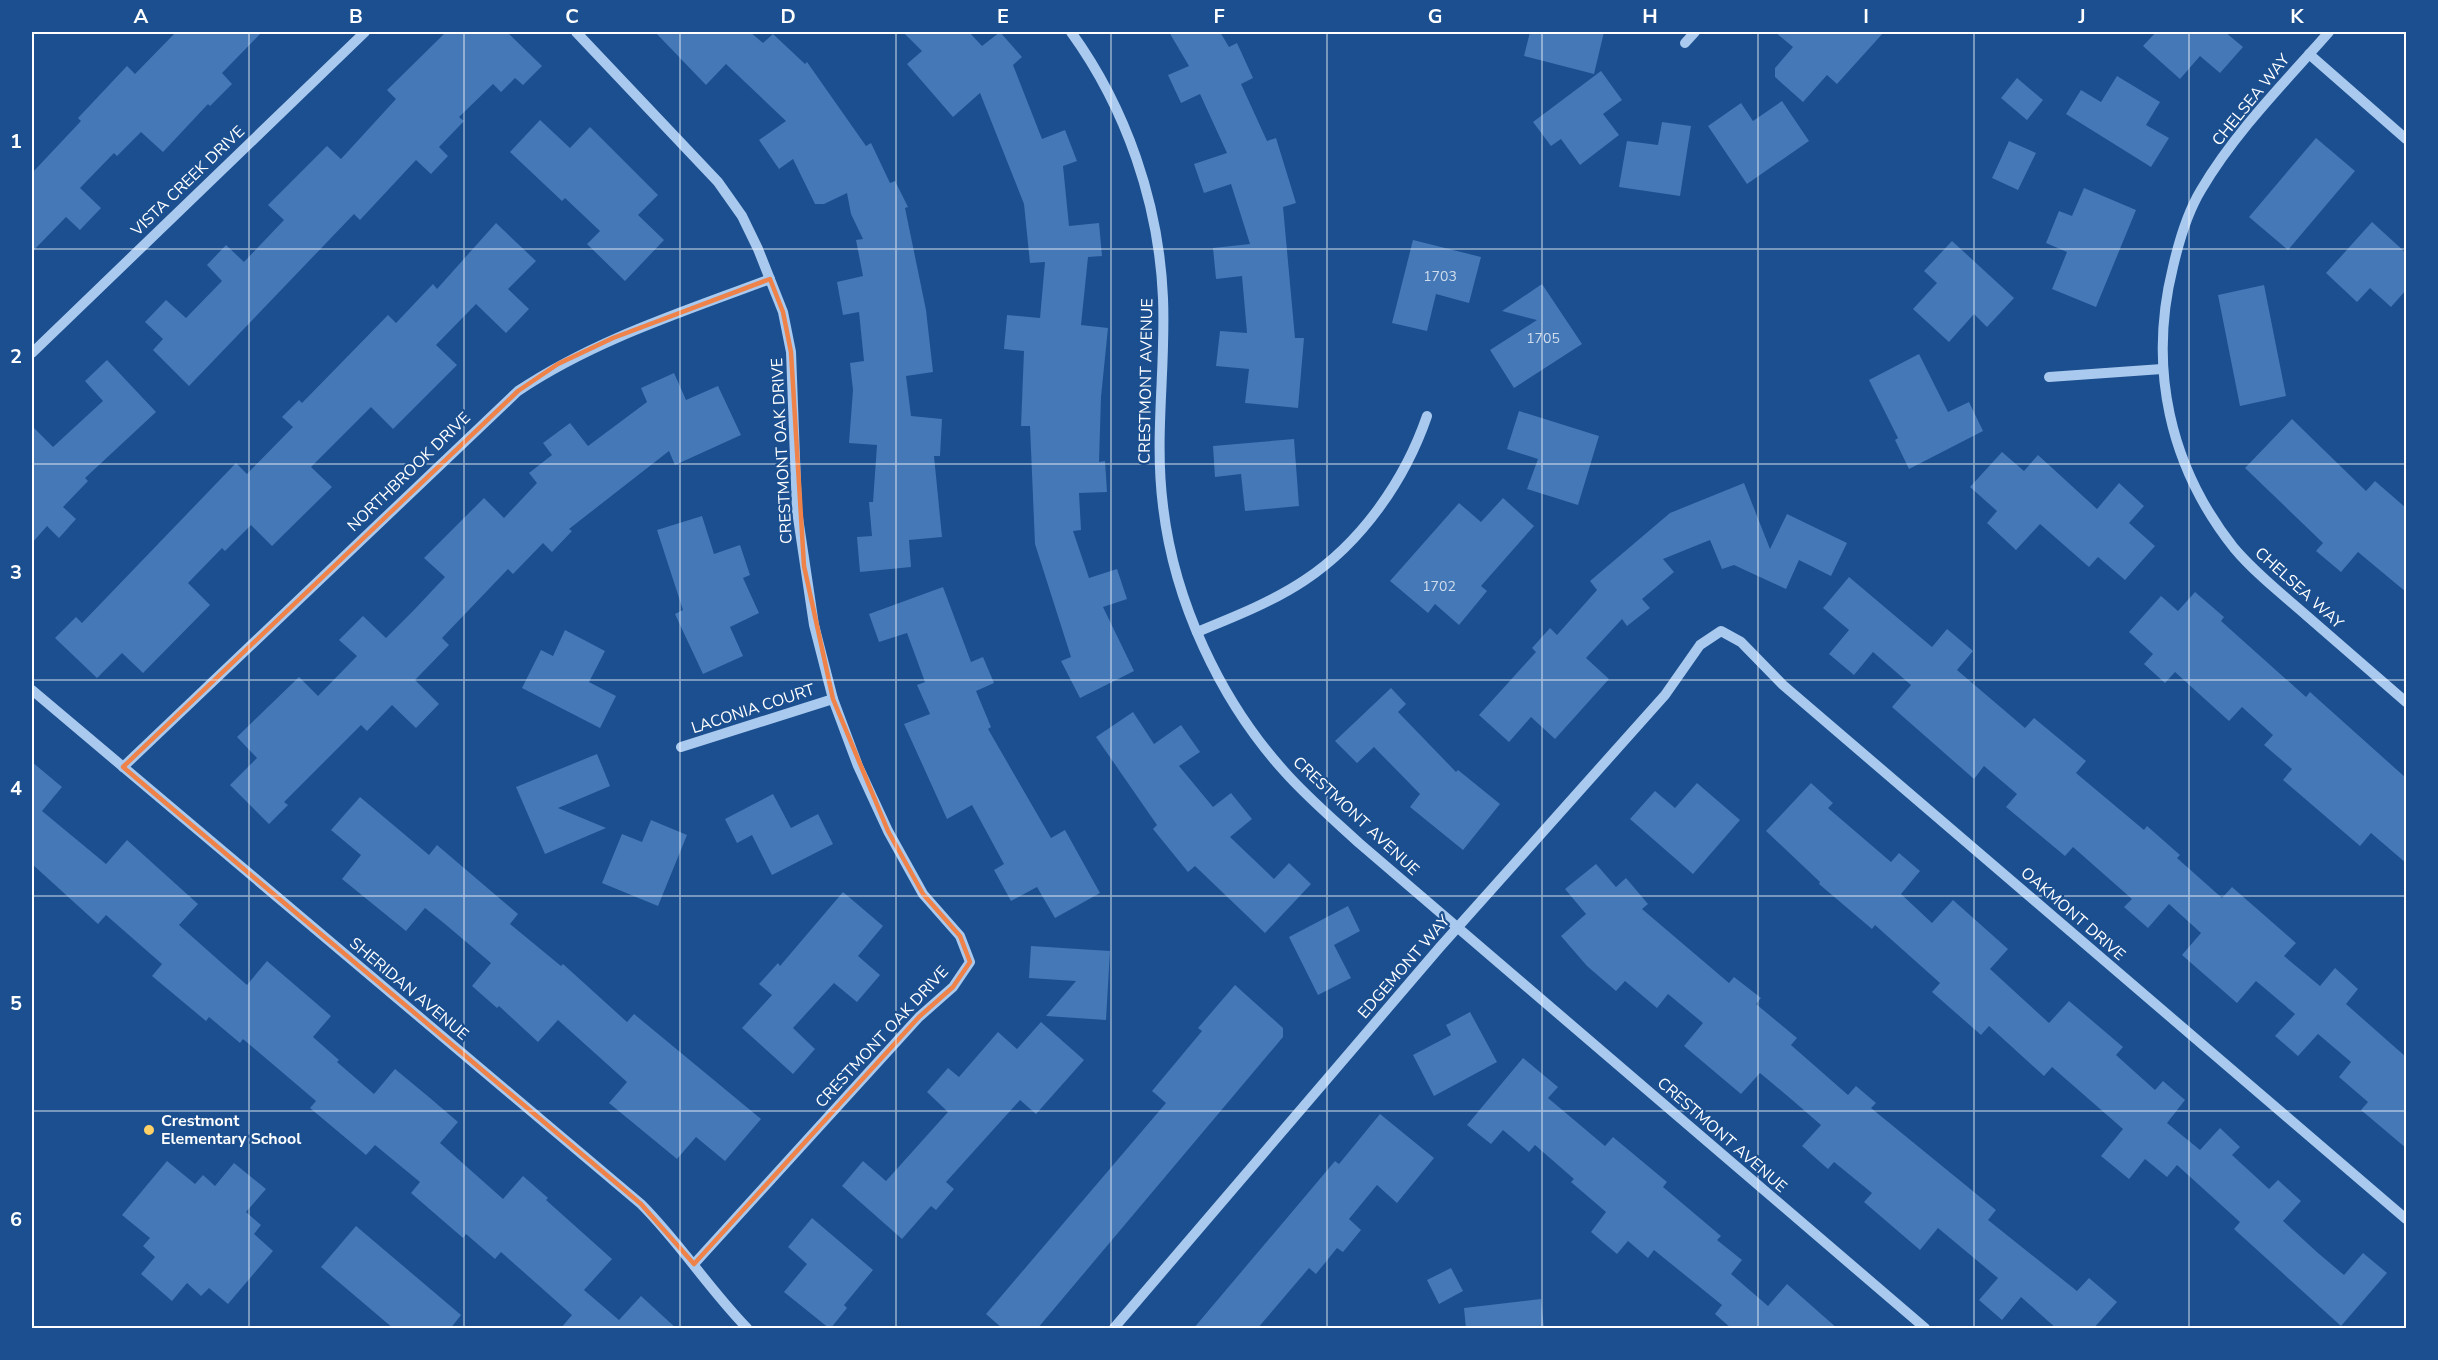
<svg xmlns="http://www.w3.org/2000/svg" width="2438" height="1360" viewBox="0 0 2438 1360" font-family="'Nunito Sans',sans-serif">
<rect width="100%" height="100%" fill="#1b4f8f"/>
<!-- building -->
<g fill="#4478b7">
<polygon points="176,32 262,32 222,73 232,84 210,106 208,104 163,152 141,132 117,156 114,153 80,188 101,208 80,230 66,217 32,252 32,173 81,121 78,118 127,66 135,74"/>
<polygon points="446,32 507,32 542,66 523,85 515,78 501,92 493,84 459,117 464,121 439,147 448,156 431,174 416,160 360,220 354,214 189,386 153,350 163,339 145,322 166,300 186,318 222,281 207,265 226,245 244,262 284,220 268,205 327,146 341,159 396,99 387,90"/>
<polygon points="655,32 750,32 763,43 773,34 805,64 807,62 866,146 871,143 890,183 895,181 908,207 905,208 926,310 933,372 906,376 911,416 942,419 940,456 934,456 942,537 909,540 911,567 860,572 857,537 872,536 869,502 873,502 877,445 849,443 853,390 850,363 864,361 859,312 843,315 837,282 863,276 856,240 863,239 851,214 847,193 824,204 815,204 793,159 779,169 759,140 786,121 726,64 706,85"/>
<polygon points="903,32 969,32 982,46 1000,32 1022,57 1013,65 1042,139 1065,130 1077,161 1063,166 1069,226 1099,223 1102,256 1088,257 1081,325 1108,328 1101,397 1099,462 1105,461 1107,492 1079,493 1081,530 1073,531 1089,578 1117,569 1127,599 1103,607 1134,671 1080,698 1061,661 1071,657 1035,544 1030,426 1021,426 1024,351 1004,349 1007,315 1040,318 1045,262 1030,263 1024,204 980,93 953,117 907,64 922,51"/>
<polygon points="1169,32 1220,32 1229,47 1237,43 1253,78 1241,84 1267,141 1276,138 1296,203 1283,207 1295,338 1304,338 1298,408 1245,403 1249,369 1216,366 1220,331 1247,333 1242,276 1216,279 1213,248 1250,244 1231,184 1204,193 1194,164 1227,153 1200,94 1181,103 1168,75 1189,66"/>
<polygon points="1530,32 1604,32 1594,74 1524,56"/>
<polygon points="1775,32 1884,32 1837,84 1827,75 1803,102 1775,77 1775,68 1793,47"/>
<polygon points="2156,32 2225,32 2243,47 2220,73 2200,56 2180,79 2143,46"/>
<polygon points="1601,71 1622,100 1603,114 1619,135 1580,165 1561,139 1551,146 1533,122"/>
<polygon points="2117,76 2160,102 2146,125 2169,138 2151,167 2066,114 2081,90 2101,102"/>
<polygon points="2017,78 2043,100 2027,120 2001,98"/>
<polygon points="1782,101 1809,141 1747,184 1708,126 1741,103 1753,121"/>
<polygon points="540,120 570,148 590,127 658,195 638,215 664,240 625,281 587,244 600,231 565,198 562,201 510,152"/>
<polygon points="1662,122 1691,126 1680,196 1619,187 1627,141 1658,145"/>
<polygon points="2316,138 2355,171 2288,250 2249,217"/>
<polygon points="2009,141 2036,153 2018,190 1992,178"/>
<polygon points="2084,188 2136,210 2096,307 2052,289 2067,252 2046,243 2059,211 2072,216"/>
<polygon points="2372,222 2406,253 2406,290 2391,307 2370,288 2357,302 2326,273"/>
<polygon points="496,223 536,261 508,289 529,309 506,333 476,304 436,345 457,365 393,429 371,407 311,467 332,487 272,546 251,525 225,551 222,548 188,583 210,605 143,673 122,653 97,678 55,638 76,617 82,623 236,463 247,474 293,427 282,417 299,400 302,403 388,315 396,323 433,284 437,289"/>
<polygon points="1413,240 1481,257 1469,303 1436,294 1427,331 1392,323"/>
<polygon points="1952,241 2014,298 1987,327 1974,314 1949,342 1913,309 1937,283 1924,271"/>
<polygon points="1542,284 1582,344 1514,388 1490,350 1537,320 1502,311"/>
<polygon points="2264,285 2286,396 2240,406 2218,295"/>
<polygon points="1919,354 1948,412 1969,402 1983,431 1909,469 1895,440 1898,438 1869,380"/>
<polygon points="107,360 156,412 85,478 88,481 63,507 76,519 59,538 47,526 32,543 32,426 53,447 103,401 85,381"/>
<polygon points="674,373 686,400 718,386 741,435 675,465 669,451 569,529 572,531 552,552 543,543 513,574 508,569 442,638 449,645 415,680 439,704 416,728 392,705 367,731 361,725 284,802 288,805 269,824 230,785 257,758 237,737 299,677 318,696 357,656 339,640 363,616 386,638 413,611 445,577 424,558 484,498 504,518 537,483 529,473 552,455 543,443 570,423 588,446 647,402 641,388"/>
<polygon points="1519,411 1599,436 1578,505 1527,489 1538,459 1507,449"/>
<polygon points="2292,419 2366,491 2375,481 2406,508 2406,592 2358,552 2341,572 2316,551 2323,543 2245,468"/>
<polygon points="1294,439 1299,506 1245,511 1241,474 1215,477 1213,446"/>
<polygon points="2002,452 2024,471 2038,455 2097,509 2119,483 2144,506 2129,523 2155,546 2125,580 2098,557 2089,567 2040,524 2016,550 1987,523 1997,511 1970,487"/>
<polygon points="1744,483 1770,549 1787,514 1847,543 1831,576 1799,560 1786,589 1734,565 1722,569 1710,540 1663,559 1674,572 1642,599 1650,608 1627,626 1622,619 1586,658 1609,679 1555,739 1531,717 1509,742 1479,715 1536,652 1532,648 1550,628 1557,635 1597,590 1590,581 1670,513"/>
<polygon points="1503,498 1534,526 1481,586 1487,591 1459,625 1435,604 1428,613 1390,581 1459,503 1481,522"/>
<polygon points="702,516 714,554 740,545 750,575 743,578 759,613 730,627 743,656 703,674 675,614 683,610 657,530"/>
<polygon points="1849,577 1932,647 1947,629 1973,651 1957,670 2025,728 2034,718 2086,761 2076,773 2144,830 2147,826 2180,855 2177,858 2222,898 2232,887 2296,943 2284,956 2320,986 2335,968 2358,989 2346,1004 2406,1057 2406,1148 2361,1110 2368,1102 2339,1077 2351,1062 2318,1034 2298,1056 2275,1036 2295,1014 2256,981 2237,1003 2182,955 2201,933 2169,904 2148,928 2124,907 2132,899 2073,847 2065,856 2006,807 2017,794 1984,766 1974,779 1892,707 1911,685 1873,652 1854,675 1829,654 1849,630 1823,608"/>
<polygon points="943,587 971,662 983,657 994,683 976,691 991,727 988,729 1051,838 1065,830 1100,893 1055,918 1037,887 1011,901 994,870 1004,864 972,805 947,819 904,724 930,714 917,685 925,682 907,633 879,642 869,614"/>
<polygon points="2195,592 2224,617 2221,621 2306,697 2310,692 2406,778 2406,863 2371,833 2360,846 2283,780 2292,769 2264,745 2273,735 2242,707 2229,721 2175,672 2165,683 2144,664 2153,654 2129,632 2161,596 2178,611"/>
<polygon points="565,630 605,651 589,682 616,696 600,728 522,688 541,650 553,656"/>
<polygon points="1391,688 1406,704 1398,712 1456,772 1458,770 1500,804 1463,850 1410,807 1420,794 1374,747 1357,763 1335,741"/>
<polygon points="1133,712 1154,744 1181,725 1200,752 1179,766 1213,807 1231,793 1252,819 1230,837 1274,879 1289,863 1311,884 1265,933 1195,866 1188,872 1153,829 1157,825 1096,737"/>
<polygon points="597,754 610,786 558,808 606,828 545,854 516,787"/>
<polygon points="32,762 62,787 42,811 106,864 127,840 198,904 179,925 224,965 247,985 267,961 331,1016 313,1037 339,1060 337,1062 374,1094 395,1069 430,1098 458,1122 440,1143 503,1199 523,1176 548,1198 546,1200 612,1259 584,1290 619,1320 641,1296 677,1329 560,1329 572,1315 501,1252 495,1259 466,1234 463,1238 411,1193 420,1182 375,1145 366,1155 310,1108 316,1101 243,1039 240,1043 209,1017 206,1021 152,976 162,964 106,915 98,924 32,864"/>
<polygon points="1697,783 1740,820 1693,874 1630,819 1655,791 1675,808"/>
<polygon points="1811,783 1833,803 1828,808 1891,862 1899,853 1920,871 1901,894 1932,923 1953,900 2008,949 1990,969 2049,1023 2069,1001 2123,1047 2116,1055 2155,1090 2163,1081 2185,1100 2167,1123 2200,1150 2220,1128 2240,1147 2232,1155 2269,1189 2278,1180 2301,1201 2283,1221 2318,1253 2344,1275 2363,1253 2387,1273 2341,1326 2234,1229 2240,1222 2177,1165 2167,1177 2145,1159 2129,1179 2101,1156 2123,1129 2052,1067 2044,1076 1989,1026 1981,1035 1932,992 1940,983 1875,925 1872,929 1819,884 1820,882 1766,831"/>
<polygon points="773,794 791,828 818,814 833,844 772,875 752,835 737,843 725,819"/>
<polygon points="360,797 429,855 437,845 518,914 510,924 561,966 563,964 627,1022 634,1014 761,1119 725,1161 696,1137 677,1159 609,1103 627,1082 558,1020 538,1042 499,1006 497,1008 472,986 491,963 445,924 425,908 406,931 342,879 361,855 331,830"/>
<polygon points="651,820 687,835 658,906 602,883 622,834 642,842"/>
<polygon points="1596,864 1616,887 1626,878 1648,904 1642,909 1729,983 1734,977 1761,998 1756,1004 1797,1038 1791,1045 1848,1095 1856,1086 1876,1103 1871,1108 1996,1210 1988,1220 2077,1291 2089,1278 2117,1302 2093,1329 2057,1329 2021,1297 2002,1320 1979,1300 1998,1278 1938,1228 1920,1250 1864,1202 1872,1193 1834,1162 1828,1169 1802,1146 1821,1125 1791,1099 1760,1073 1741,1094 1684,1046 1703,1023 1668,994 1657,1008 1625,981 1616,991 1587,966 1561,936 1586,914 1565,889"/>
<polygon points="843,892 883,926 858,956 880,975 857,1002 834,983 793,1028 815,1049 793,1074 742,1028 772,995 759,984 778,963 780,966"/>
<polygon points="1348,906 1360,931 1334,945 1351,978 1318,995 1289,937"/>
<polygon points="1031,946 1110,951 1106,1020 1046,1016 1076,981 1029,978"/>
<polygon points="1235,985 1283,1028 1283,1037 1037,1329 1003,1329 986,1314 1166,1103 1152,1091 1202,1031 1198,1028"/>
<polygon points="1470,1012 1497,1062 1434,1096 1413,1055 1451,1035 1446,1025"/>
<polygon points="1041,1022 1084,1060 1036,1114 1020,1100 946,1182 954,1189 936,1210 931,1206 902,1239 842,1186 863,1161 886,1181 948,1112 927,1092 948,1068 959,1077 998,1032 1017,1049"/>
<polygon points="1523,1058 1558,1087 1548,1098 1605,1146 1613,1137 1667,1182 1663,1187 1721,1236 1717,1240 1742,1260 1731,1274 1768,1306 1787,1284 1838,1329 1732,1329 1715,1314 1722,1305 1654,1250 1648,1258 1628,1241 1617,1254 1591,1232 1606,1212 1571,1182 1574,1179 1535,1145 1529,1152 1503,1130 1491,1144 1467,1125"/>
<polygon points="1380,1114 1434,1158 1397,1203 1377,1185 1349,1219 1361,1230 1343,1252 1337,1248 1316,1274 1309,1268 1257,1329 1193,1329 1335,1161 1339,1164"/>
<polygon points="167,1161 195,1184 203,1175 215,1186 234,1163 266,1189 246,1212 261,1225 254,1234 273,1251 228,1304 209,1288 201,1296 187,1283 172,1301 141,1274 155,1257 143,1246 150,1238 122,1215"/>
<polygon points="812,1218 873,1270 844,1305 847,1308 830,1329 784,1292 807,1264 788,1247"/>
<polygon points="356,1226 461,1315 450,1329 394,1329 321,1267"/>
<polygon points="1451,1268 1463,1291 1439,1304 1427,1280"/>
<polygon points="1541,1299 1544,1329 1466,1329 1464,1308"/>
</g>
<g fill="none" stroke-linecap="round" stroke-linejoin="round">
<!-- minor -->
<g stroke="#a9c9ee" stroke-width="10">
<polyline points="576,32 718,182 742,216 758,249 783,312 791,352 797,511 814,625 833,699 858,766 888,831 923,894 960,936 970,962 953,987 919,1017 694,1264"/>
<path d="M1071,32C1126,108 1159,203 1163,298C1166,368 1154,436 1163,506C1174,601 1220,700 1284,771C1307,797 1333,819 1359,843L1925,1328"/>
<path d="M2329,32C2285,82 2235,132 2201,190C2187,213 2179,241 2173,267C2148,367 2169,466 2234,548C2255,573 2282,594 2307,616C2340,645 2373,673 2406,702"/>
<polyline points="1685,43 1695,32"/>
<polyline points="2309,54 2406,139"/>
<polyline points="32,353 365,32"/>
<polyline points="2049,377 2162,369"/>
<path d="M1197,632C1234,617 1272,602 1305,580C1362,542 1405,480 1427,416"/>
<path d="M32,690L641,1204C680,1243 709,1289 747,1328"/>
<polyline points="681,747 833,699"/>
<path d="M123,767L518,391C596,339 683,312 770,279"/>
<polyline points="1114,1328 1440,947 1665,695 1700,645 1721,631 1741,642 1783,685 2406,1219"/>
</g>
</g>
<!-- marked area -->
<path fill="none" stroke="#ee8249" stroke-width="4.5" stroke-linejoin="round" d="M770,279L783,312L791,352L804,566L833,699L888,831L923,894L960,936L970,962L953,987L919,1017L694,1264L641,1204L123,767L518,391L558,364L613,338Z"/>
<!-- grid -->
<path fill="none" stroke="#fff" stroke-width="1.5" stroke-opacity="0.55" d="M249,32V1328M464,32V1328M680,32V1328M896,32V1328M1111,32V1328M1327,32V1328M1542,32V1328M1758,32V1328M1974,32V1328M2189,32V1328M32,249H2406M32,464H2406M32,680H2406M32,896H2406M32,1111H2406"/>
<!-- markers -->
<circle fill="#ffd166" stroke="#1b4f8f" stroke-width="2" cx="149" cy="1130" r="6"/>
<g text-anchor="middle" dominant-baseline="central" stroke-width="4.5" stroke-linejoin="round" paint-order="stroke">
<!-- number labels -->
<g font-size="14" fill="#d0dded">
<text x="1440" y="276">1703</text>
<text x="1543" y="338">1705</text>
<text x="1439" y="586">1702</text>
</g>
<!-- street labels -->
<g font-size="16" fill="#fff" stroke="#1b4f8f">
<text transform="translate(2251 100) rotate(-51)">CHELSEA WAY</text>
<text transform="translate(188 181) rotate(-44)">VISTA CREEK DRIVE</text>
<text transform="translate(1146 381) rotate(-89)">CRESTMONT AVENUE</text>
<text transform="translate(782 451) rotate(-93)">CRESTMONT OAK DRIVE</text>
<text transform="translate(409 472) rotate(-44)">NORTHBROOK DRIVE</text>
<text transform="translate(2299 588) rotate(42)">CHELSEA WAY</text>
<text transform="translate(753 709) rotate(-18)">LACONIA COURT</text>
<text transform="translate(1356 816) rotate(43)">CRESTMONT AVENUE</text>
<text transform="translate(2073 914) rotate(41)">OAKMONT DRIVE</text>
<text transform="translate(1404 967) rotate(-49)">EDGEMONT WAY</text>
<text transform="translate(409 989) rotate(40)">SHERIDAN AVENUE</text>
<text transform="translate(882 1037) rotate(-47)">CRESTMONT OAK DRIVE</text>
<text transform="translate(1722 1135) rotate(41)">CRESTMONT AVENUE</text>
</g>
<!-- poi labels -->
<g font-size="16" font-weight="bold" fill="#fff" stroke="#1b4f8f" text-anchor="start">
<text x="161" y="1121">Crestmont<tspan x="161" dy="18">Elementary School</tspan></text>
</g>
</g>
<!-- border -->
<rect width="2438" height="1360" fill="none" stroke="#1b4f8f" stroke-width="66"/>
<rect x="33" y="33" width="2372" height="1294" fill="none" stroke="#fff" stroke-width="2"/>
<g font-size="20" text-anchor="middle" font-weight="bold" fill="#fff">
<text x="141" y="23">A</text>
<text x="356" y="23">B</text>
<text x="572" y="23">C</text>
<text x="788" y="23">D</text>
<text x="1003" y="23">E</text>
<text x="1219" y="23">F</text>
<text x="1435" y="23">G</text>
<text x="1650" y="23">H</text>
<text x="1866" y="23">I</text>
<text x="2082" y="23">J</text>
<text x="2297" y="23">K</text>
<text x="16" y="148">1</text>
<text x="16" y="363">2</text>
<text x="16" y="579">3</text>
<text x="16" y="795">4</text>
<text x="16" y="1010">5</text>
<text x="16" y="1226">6</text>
</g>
</svg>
